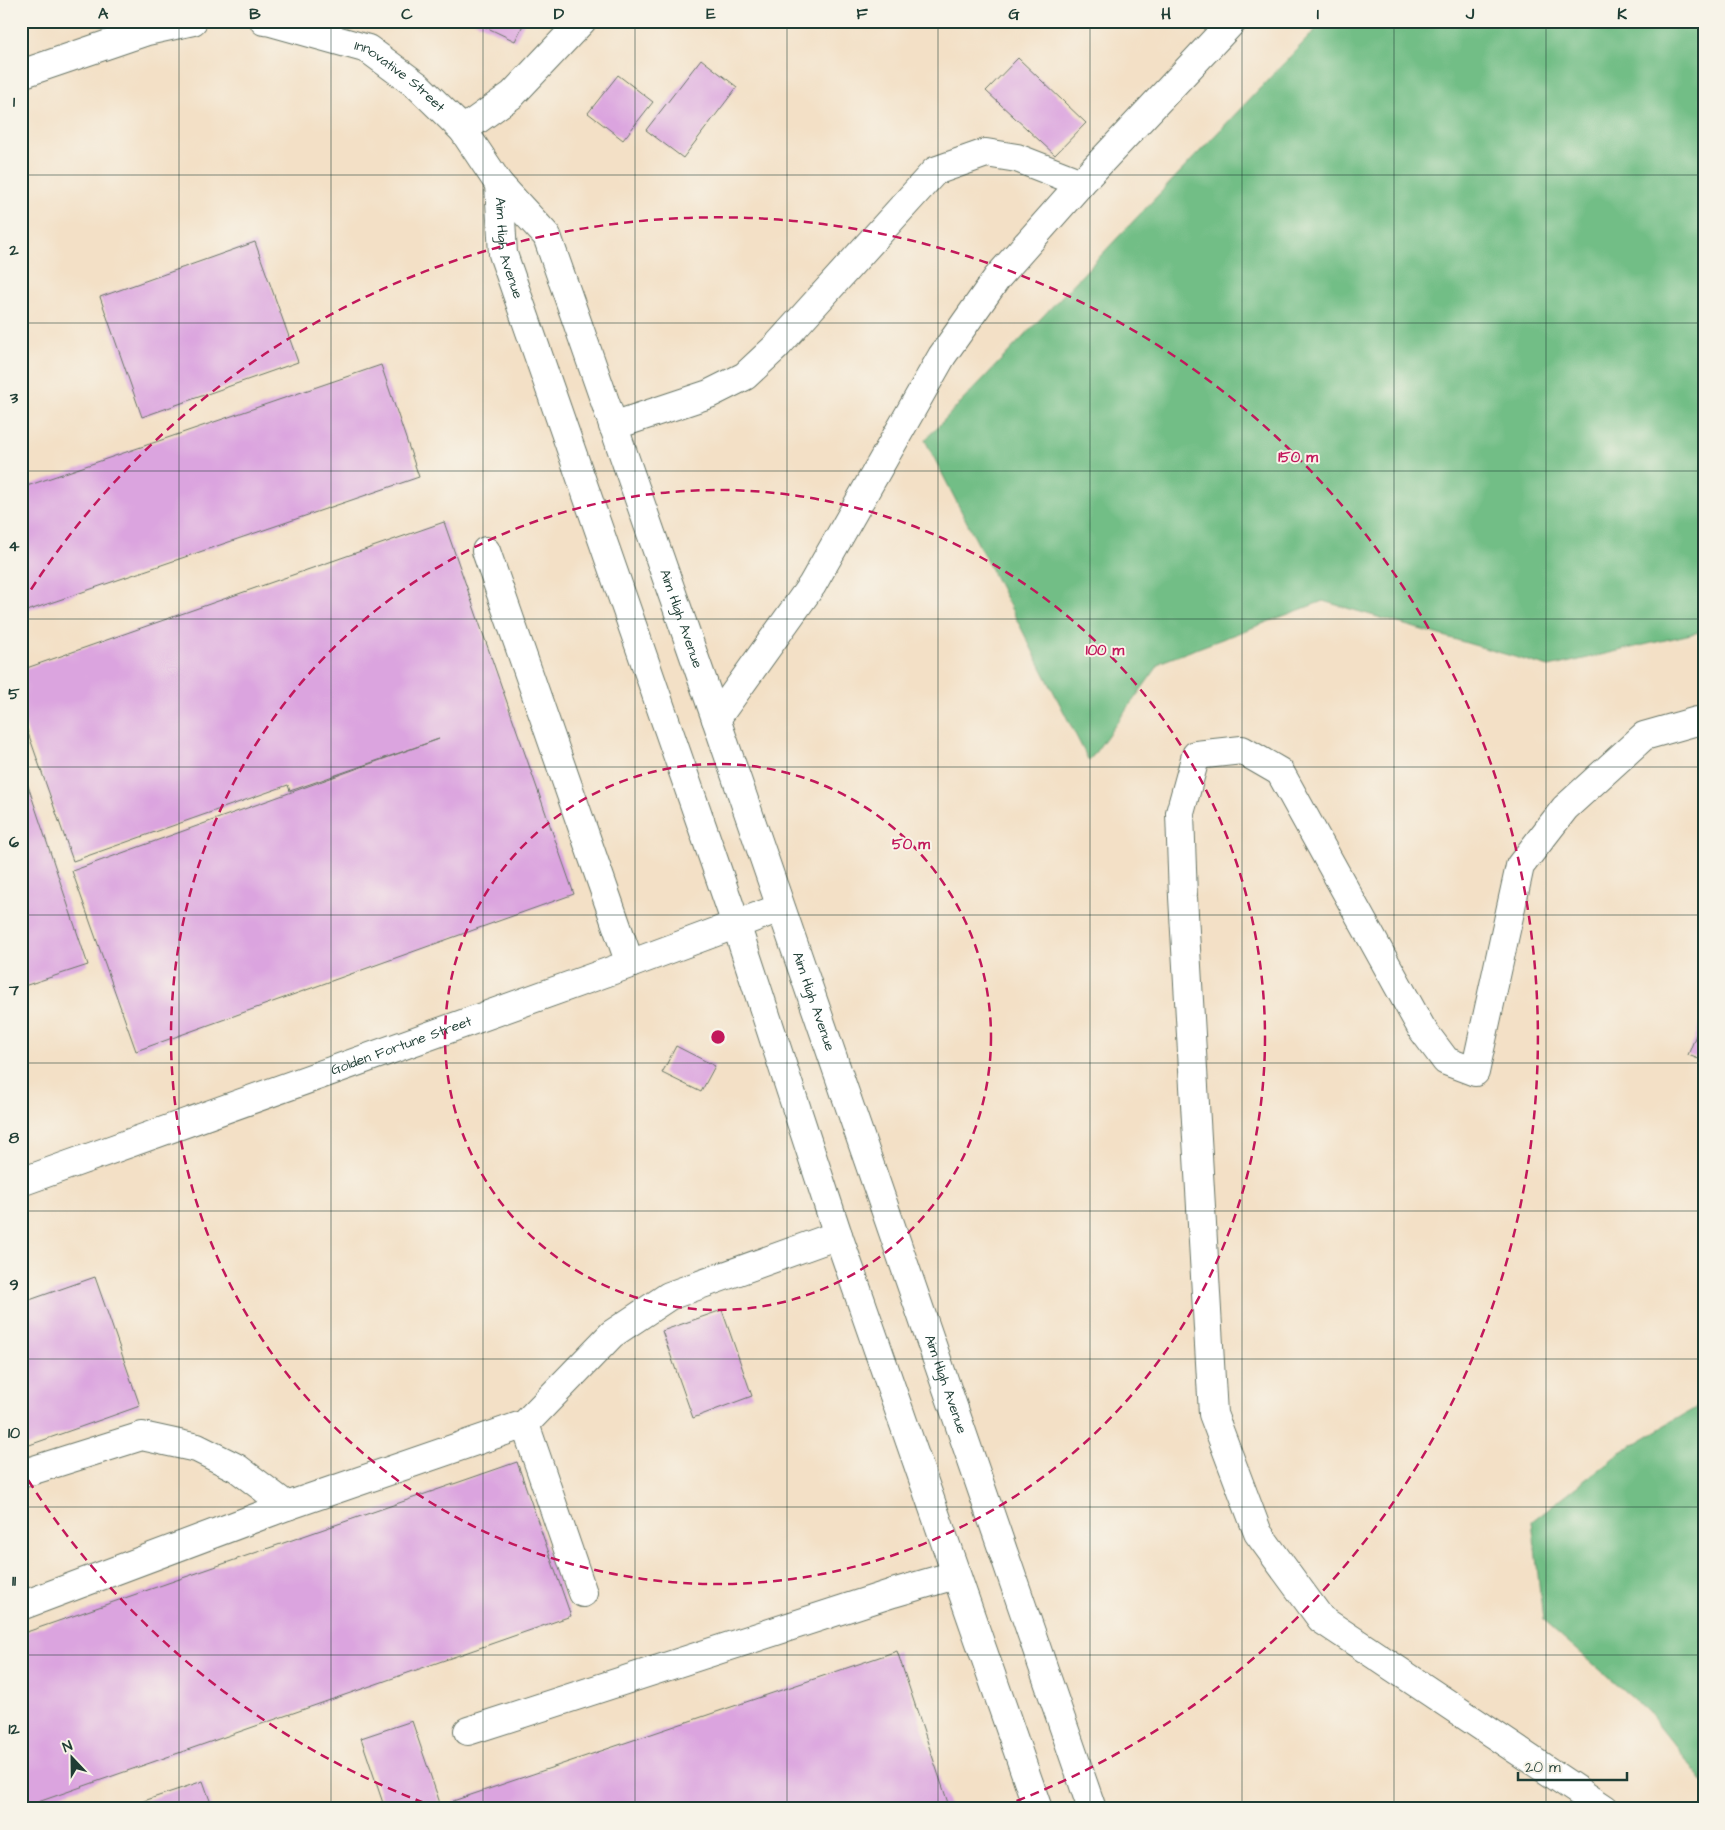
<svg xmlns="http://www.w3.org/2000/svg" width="1725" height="1830" viewBox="0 0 1725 1830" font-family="'Architects Daughter',sans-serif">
<rect width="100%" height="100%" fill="#f7f3e8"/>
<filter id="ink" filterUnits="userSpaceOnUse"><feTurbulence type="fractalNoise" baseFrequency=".02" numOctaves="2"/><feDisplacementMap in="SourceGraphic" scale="10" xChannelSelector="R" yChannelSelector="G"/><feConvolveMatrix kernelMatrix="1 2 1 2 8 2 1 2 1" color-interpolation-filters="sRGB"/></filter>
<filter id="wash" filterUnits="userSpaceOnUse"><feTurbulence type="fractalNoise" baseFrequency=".0096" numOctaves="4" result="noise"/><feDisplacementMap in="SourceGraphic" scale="20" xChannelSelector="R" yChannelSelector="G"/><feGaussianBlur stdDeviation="1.12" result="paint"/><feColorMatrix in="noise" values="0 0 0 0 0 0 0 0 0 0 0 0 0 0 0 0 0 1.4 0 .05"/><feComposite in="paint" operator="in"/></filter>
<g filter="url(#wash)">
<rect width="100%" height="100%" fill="#f3e0c6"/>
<!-- forest -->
<g fill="#72be86" stroke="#487e5d">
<polygon points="1324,21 1704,21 1704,631 1549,667 1323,601 1161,662 1089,761 925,440"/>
<polygon points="1704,1403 1704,1782 1646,1710 1543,1620 1532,1521 1621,1452"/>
</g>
<g id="blocks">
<!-- building -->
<g fill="#dba4df">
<polygon points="473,21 525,21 515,41"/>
<polygon points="1018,58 1086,123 1055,155 986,91"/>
<polygon points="701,59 737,87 683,158 646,130"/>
<polygon points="618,75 653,102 623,140 588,113"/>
<polygon points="255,242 298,362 142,417 100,297"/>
<polygon points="381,365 419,477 21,613 21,488"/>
<polygon points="444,522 574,894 136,1051 72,871 439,739 290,791 288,785 73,861 21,713 21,670"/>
<polygon points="21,765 88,965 21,987"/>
<polygon points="1704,1015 1704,1061 1688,1055"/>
<polygon points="676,1046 715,1066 701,1092 662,1073"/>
<polygon points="95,1277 140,1406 21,1448 21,1303"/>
<polygon points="722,1310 752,1396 693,1418 662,1331"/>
<polygon points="517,1462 571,1616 21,1808 21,1634"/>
<polygon points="897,1651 950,1809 455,1809 453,1801"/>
<polygon points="412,1721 442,1809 385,1809 361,1738"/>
<polygon points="203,1781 213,1809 123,1809 123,1808"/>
</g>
</g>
</g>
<g filter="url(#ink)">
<use href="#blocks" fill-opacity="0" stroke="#697667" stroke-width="1"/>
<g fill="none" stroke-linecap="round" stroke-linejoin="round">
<!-- minor casing -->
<g stroke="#697667" stroke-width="30">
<g id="minor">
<path id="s1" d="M264,21L271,22L368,49L418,86L463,130L499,184L547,236L716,719L1092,1809"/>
<polyline points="21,74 147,31 193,21"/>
<polyline points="463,130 512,95 582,21"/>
<path id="s2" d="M499,184L503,254L736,924L838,1235L1038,1809"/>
<polyline points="613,426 709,394 745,376 776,347 935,171 986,153 1017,158 1081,183"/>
<polyline points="486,551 630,964"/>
<polyline points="716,719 812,585 942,356 997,278 1081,183 1233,21"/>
<path id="s3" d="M21,1182L630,964L780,908"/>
<polyline points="525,1424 583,1593"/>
<polyline points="21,1474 142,1436 197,1448 237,1468 287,1506"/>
<polyline points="21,1606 287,1506 525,1424 612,1334 669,1296 838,1235"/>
<polyline points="468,1731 893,1593 955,1575"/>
<polyline points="1605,1809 1321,1619 1258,1533 1213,1414 1183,897 1180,813 1196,755 1242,750 1280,772 1422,1029 1446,1061 1475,1072 1520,866 1565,808 1644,736 1697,721 1704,723"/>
</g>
</g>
<!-- minor -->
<use href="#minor" stroke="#fff" stroke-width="28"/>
</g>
</g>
<!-- grid -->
<path fill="none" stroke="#1f3d34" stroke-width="1" stroke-opacity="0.55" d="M179,21V1809M331,21V1809M483,21V1809M635,21V1809M787,21V1809M938,21V1809M1090,21V1809M1242,21V1809M1394,21V1809M1546,21V1809M21,175H1704M21,323H1704M21,471H1704M21,619H1704M21,767H1704M21,915H1704M21,1063H1704M21,1211H1704M21,1359H1704M21,1507H1704M21,1655H1704"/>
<!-- distance rings -->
<g fill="none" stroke="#c2185b" stroke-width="2.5" stroke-dasharray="9 6">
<circle cx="718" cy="1037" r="273"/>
<circle cx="718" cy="1037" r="547"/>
<path d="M438 1808A820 820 0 0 1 23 1472M23 602A820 820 0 1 1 998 1808"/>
</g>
<g text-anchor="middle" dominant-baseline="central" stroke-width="4" stroke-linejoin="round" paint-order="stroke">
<!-- street labels -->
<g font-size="14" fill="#1f3d34" stroke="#f7f3e8">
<text stroke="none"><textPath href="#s1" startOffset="149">Innovative Street</textPath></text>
<text stroke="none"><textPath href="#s2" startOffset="65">Aim High Avenue</textPath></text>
<text stroke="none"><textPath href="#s1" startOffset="774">Aim High Avenue</textPath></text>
<text stroke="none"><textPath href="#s1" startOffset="1179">Aim High Avenue</textPath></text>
<text stroke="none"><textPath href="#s3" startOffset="404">Golden Fortune Street</textPath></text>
<text stroke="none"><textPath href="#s1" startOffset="1584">Aim High Avenue</textPath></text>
</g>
</g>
<circle cx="718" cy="1037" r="8" fill="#c2185b" stroke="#f7f3e8" stroke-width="2.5"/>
<g font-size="15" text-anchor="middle" font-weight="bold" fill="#c2185b" stroke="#f7f3e8" stroke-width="4" stroke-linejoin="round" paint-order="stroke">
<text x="1298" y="462">150 m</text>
<text x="1105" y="655">100 m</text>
<text x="911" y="849">50 m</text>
</g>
<!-- margin -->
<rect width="1725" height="1830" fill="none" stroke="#f7f3e8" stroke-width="55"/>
<!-- north arrow -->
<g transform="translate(72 1758) rotate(338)" stroke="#f7f3e8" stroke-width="4" paint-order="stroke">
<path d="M0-4L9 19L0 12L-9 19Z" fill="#1f3d34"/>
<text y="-8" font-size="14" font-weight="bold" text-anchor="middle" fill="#1f3d34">N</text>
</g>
<!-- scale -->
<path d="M1518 1772v8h109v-8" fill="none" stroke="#1f3d34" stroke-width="2.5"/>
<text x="1525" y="1772" font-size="15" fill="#1f3d34" stroke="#f7f3e8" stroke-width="4" paint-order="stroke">20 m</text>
<rect x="28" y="28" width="1670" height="1774" fill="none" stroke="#1f3d34" stroke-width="2"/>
<g font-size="16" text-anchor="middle" font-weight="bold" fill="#1f3d34">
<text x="103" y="19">A</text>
<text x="255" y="19">B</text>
<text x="407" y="19">C</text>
<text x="559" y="19">D</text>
<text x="711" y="19">E</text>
<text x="862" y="19">F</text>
<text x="1014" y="19">G</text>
<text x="1166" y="19">H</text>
<text x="1318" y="19">I</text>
<text x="1470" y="19">J</text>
<text x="1622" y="19">K</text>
<text x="14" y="107">1</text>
<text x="14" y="255">2</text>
<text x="14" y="403">3</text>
<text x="14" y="551">4</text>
<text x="14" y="699">5</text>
<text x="14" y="847">6</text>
<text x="14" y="995">7</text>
<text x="14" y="1143">8</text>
<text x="14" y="1290">9</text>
<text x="14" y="1438">10</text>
<text x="14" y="1586">11</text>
<text x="14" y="1734">12</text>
</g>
</svg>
